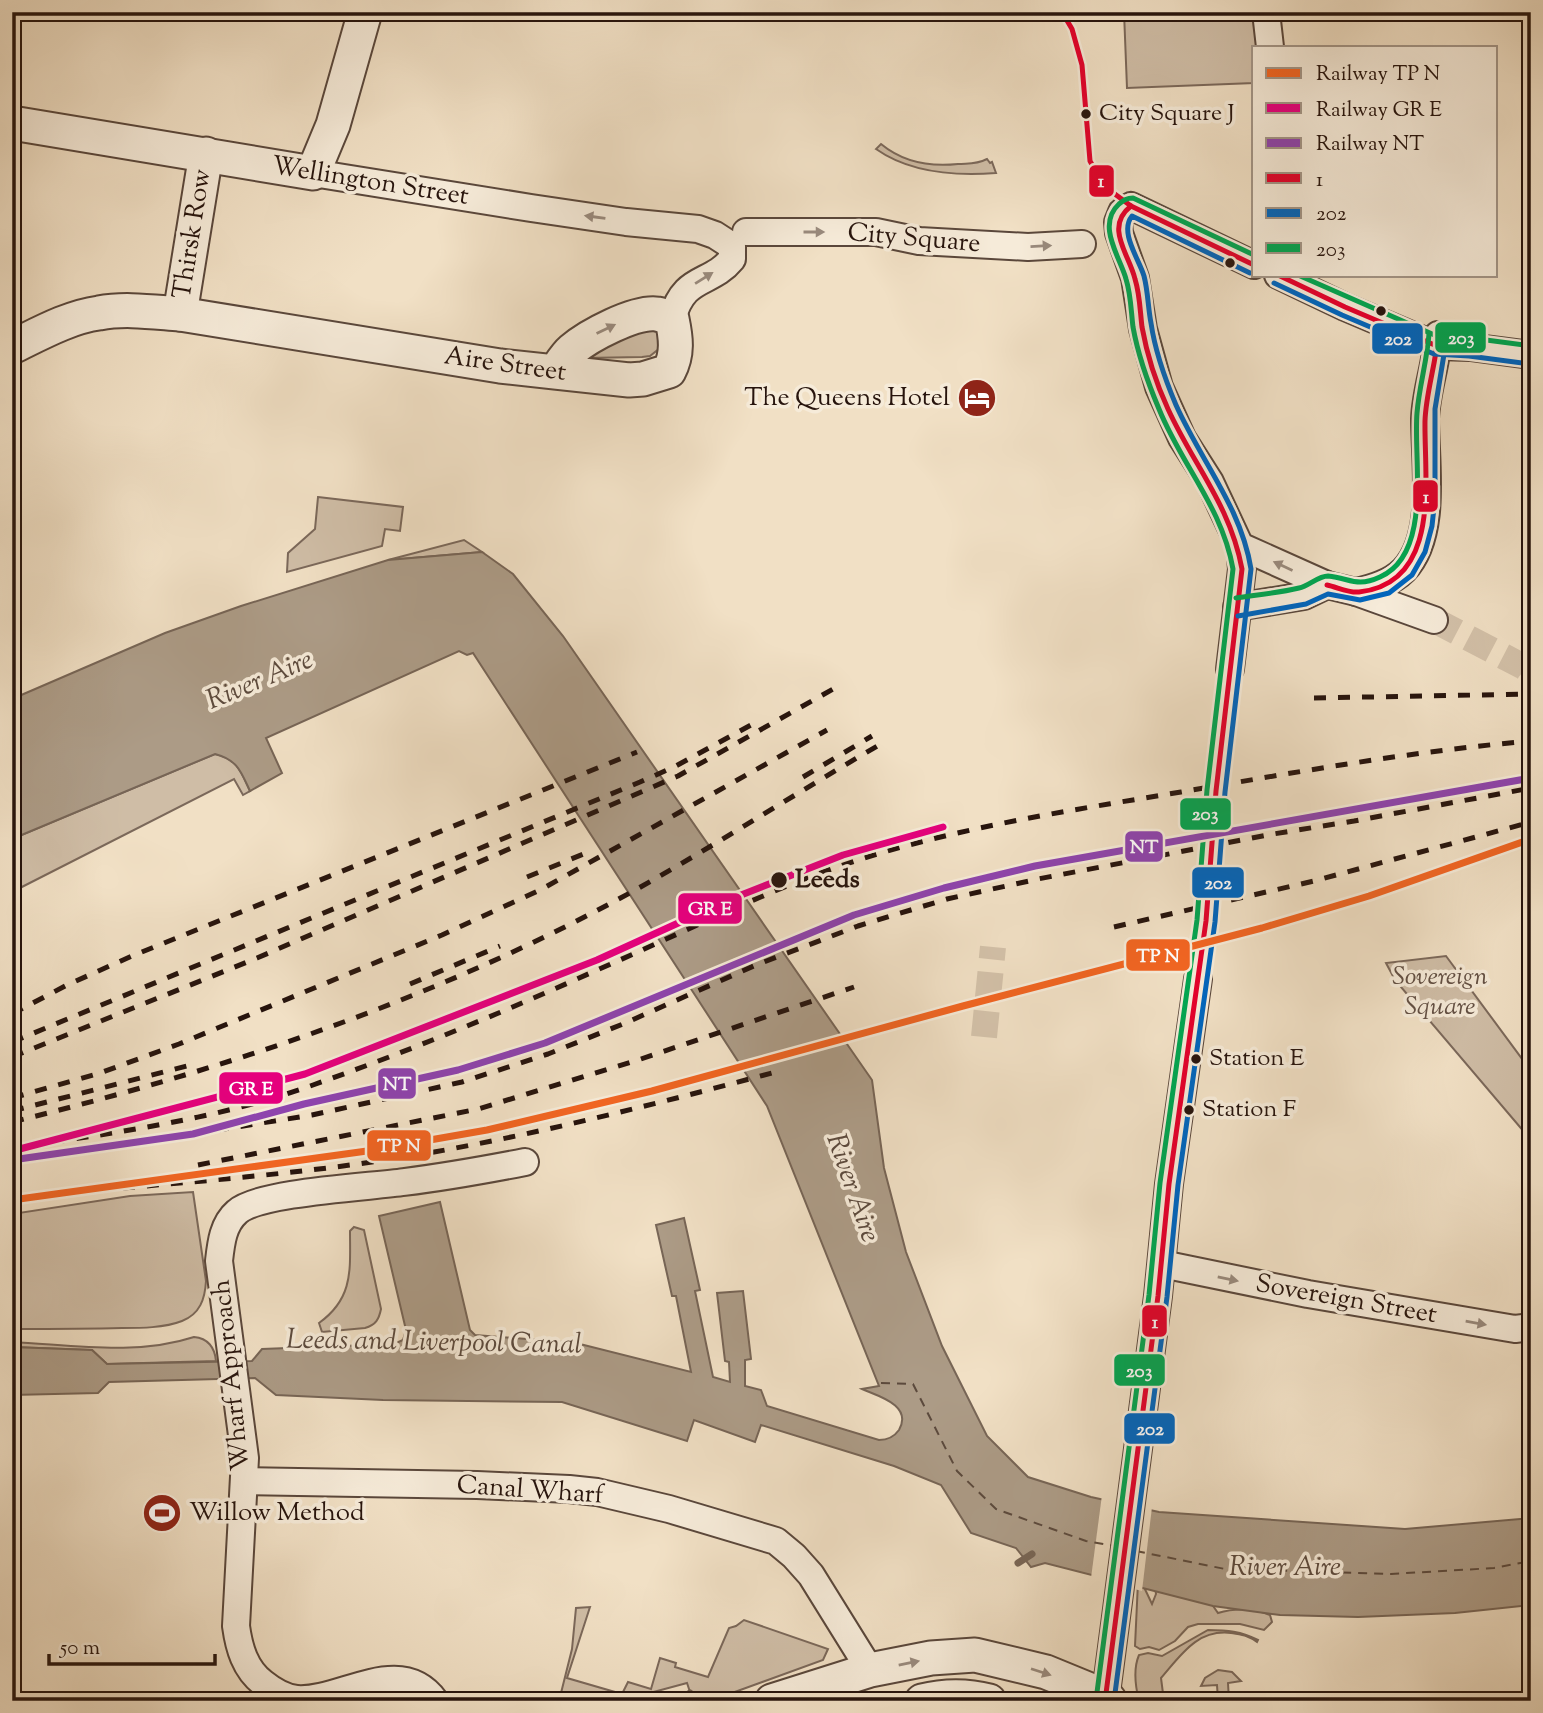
<svg xmlns="http://www.w3.org/2000/svg" width="1543" height="1713" viewBox="0 0 1543 1713" font-family="'Sorts Mill Goudy',serif">
<rect width="100%" height="100%" fill="#f1e0c5"/>
<filter id="stains"><feTurbulence type="fractalNoise" baseFrequency=".00286" numOctaves="4"/><feColorMatrix values="0 0 0 0 .2 0 0 0 0 .09 0 0 0 0 .02 0 0 0 .5 -.17"/></filter>
<radialGradient id="worn" r=".72"><stop offset=".6" stop-color="#630" stop-opacity="0"/><stop offset="1" stop-color="#630" stop-opacity=".3"/></radialGradient>
<!-- green -->
<g fill="#cfbda6" stroke="#7b685a" stroke-width="2">
<polygon points="1124,12 1263,12 1265,47 1254,47 1254,83 1127,88"/>
<path d="M881,144C904,163 930,167 958,164C968,163 975,165 987,159L990,163L992,162L996,173C957,176 910,173 876,149Z"/>
<polygon points="643,329 658,330 660,348 650,356 642,357 584,358"/>
<polygon points="318,497 403,507 400,531 385,529 382,546 287,572 288,553 315,529"/>
<polygon points="464,540 482,552 388,560"/>
<path d="M215,754C238,759 241,772 250,791L243,795L234,779L12,892V839Z"/>
<polygon points="1446,956 1531,1071 1531,1140 1395,980 1386,963"/>
<path d="M193,1192L206,1281C205,1299 200,1314 182,1321C164,1328 141,1328 122,1328C86,1329 49,1329 12,1329V1214L130,1196Z"/>
<path d="M354,1227L364,1230L381,1309C379,1319 376,1325 365,1328L322,1332L319,1323C354,1298 350,1269 350,1231Z"/>
<path d="M194,1337C208,1338 215,1348 216,1361L107,1364L92,1350L12,1347V1342C73,1345 136,1356 194,1337Z"/>
<path d="M1138,1582L1143,1585L1152,1604L1156,1594L1155,1587L1211,1603L1218,1613C1234,1608 1254,1608 1270,1615L1272,1622L1264,1630L1240,1624H1198L1188,1627L1175,1641L1159,1650L1149,1647L1140,1649L1135,1646Z"/>
<polygon points="590,1607 567,1678 622,1694 628,1682 651,1689 660,1658 676,1663 675,1667 708,1677 729,1628 736,1626 744,1620 828,1649 823,1660 710,1701 693,1701 687,1683 620,1701 559,1701 572,1649 576,1608"/>
<path d="M1208,1630C1227,1630 1241,1631 1258,1640L1257,1642C1248,1635 1242,1635 1231,1633C1197,1629 1181,1655 1161,1678L1164,1701H1139C1135,1685 1133,1669 1139,1655L1148,1653L1162,1656Z"/>
<polygon points="1218,1670 1232,1672 1241,1681 1228,1683 1229,1701 1218,1701 1217,1685 1201,1686 1205,1678"/>
</g>
<!-- water -->
<path fill="#ac9b86" stroke="#776556" stroke-width="2" d="M482,552L513,574L563,636L872,1080L884,1168L906,1252L942,1346L987,1436L1028,1477L1091,1497L1159,1512L1405,1529L1531,1518V1605L1455,1613L1358,1617L1280,1615L1213,1606L1045,1563L1031,1567L1016,1548L971,1533L941,1485L894,1466L761,1425L755,1442L694,1420L687,1441L562,1402L383,1400L276,1395L255,1378L109,1382L98,1393L12,1395V1347L92,1350L107,1364L252,1361L262,1349L394,1344L403,1340L406,1330L379,1216L440,1202L470,1330L475,1335L576,1343L691,1372L676,1296H672L656,1225L684,1218L700,1290L695,1291L713,1377L730,1382L729,1362L725,1361L717,1293L743,1291L751,1359L745,1360V1386L761,1390L767,1406L879,1440C887,1440 894,1437 899,1430C913,1405 878,1396 862,1389L879,1386L767,1106L473,653L467,655L459,651L266,738L282,773L250,791C241,772 238,760 215,754L12,839V699L165,633L241,606L388,560Z"/>
<!-- pier -->
<polygon fill="#f1e0c5" points="1102,1495 1152,1507 1142,1591 1091,1578"/>
<g fill="none" stroke-linecap="round" stroke-linejoin="round">
<!-- stream -->
<g stroke="#776556" stroke-width="7">
<polyline points="1018,1563 1032,1554"/>
<polyline points="680,1701 690,1693"/>
</g>
<!-- ferry -->
<g stroke="#5c4a3d" stroke-width="2" stroke-dasharray="9 7" stroke-linecap="butt">
<polyline points="881,1383 913,1384 957,1471 996,1509 1086,1541 1114,1546"/>
<polyline points="1136,1551 1225,1569 1391,1574 1494,1568 1531,1561"/>
</g>
<!-- minor-tunnel -->
<g stroke="#d3c1a9" stroke-width="26" stroke-dasharray="26 13" stroke-linecap="butt">
<polyline points="1434,620 1524,667 1531,673"/>
<polyline points="1198,979 1206,921 1216,791 1230,669"/>
<polyline points="984,1037 993,947"/>
</g>
<!-- minor casing -->
<g stroke="#5a473b" stroke-width="30">
<g id="minor">
<polyline points="1266,12 1270,47"/>
<path d="M313,173L531,208L626,222L698,229L715,235L732,246V259C710,286 684,274 672,319"/>
<polyline points="746,232 876,232 919,241 1028,247 1082,244"/>
<polyline points="1254,265 1131,206 1122,212 1118,222 1119,233 1135,278 1143,329 1159,387 1182,438 1210,482 1240,546 1327,585 1356,592 1434,620"/>
<polyline points="1278,275 1345,307 1437,346 1470,347 1531,355"/>
<path d="M1356,592C1373,588 1391,583 1404,570C1437,536 1425,463 1425,419C1426,390 1437,363 1438,335"/>
<polyline points="1237,607 1304,596 1327,585"/>
<polyline points="1230,669 1242,569 1240,546"/>
<polyline points="1162,1264 1308,1294 1515,1329 1531,1327"/>
<polyline points="244,1481 477,1485 569,1489 597,1492 669,1509 776,1541 794,1556 811,1575 870,1670"/>
<path d="M435,1701C400,1653 341,1702 297,1699C285,1698 273,1691 263,1683C245,1669 239,1648 236,1626L245,1458L219,1261C221,1243 223,1224 237,1212C259,1192 369,1187 404,1182C444,1177 484,1170 525,1162"/>
<polyline points="1105,1701 1158,1296 1169,1184 1198,979"/>
</g>
</g>
<!-- tertiary casing -->
<g stroke="#5a473b" stroke-width="37">
<g id="tertiary">
<polyline points="12,123 313,173 333,125 365,12"/>
<polyline points="180,314 206,154"/>
<path d="M12,347C39,334 69,317 99,313C125,308 153,312 180,314L500,366L555,372L629,380L643,379L669,371C678,354 676,338 672,319C667,317 662,315 657,314C635,311 588,336 572,350C565,356 560,365 555,372"/>
<polyline points="772,1701 870,1670 931,1658 975,1655 1046,1672 1107,1697 1110,1701"/>
<path d="M922,1701C946,1695 966,1695 989,1701"/>
</g>
</g>
<!-- minor -->
<use href="#minor" stroke="#f6ebd9" stroke-width="26"/>
<!-- tertiary -->
<use href="#tertiary" stroke="#f6ebd9" stroke-width="33"/>
<!-- rail -->
<g stroke="#27140d" stroke-width="5" stroke-dasharray="12 12" stroke-linecap="butt">
<polyline points="1314,698 1531,694"/>
<polyline points="803,777 872,736"/>
<polyline points="527,877 591,851"/>
<polyline points="1114,927 1314,881 1531,822"/>
<polyline points="410,984 500,946"/>
<polyline points="12,1014 67,985 132,956 637,752"/>
<polyline points="12,1042 640,782 674,767 751,725"/>
<polyline points="12,1057 257,958 678,776 835,688"/>
<polyline points="12,1098 100,1073 179,1044 442,935 542,889 827,730"/>
<polyline points="12,1111 187,1066"/>
<path d="M12,1122C228,1069 442,997 637,889C719,843 798,792 879,745"/>
<polyline points="193,1134 312,1115 462,1082 548,1054 623,1024 756,965 858,926 947,899 1038,879 1273,834 1354,821 1531,788"/>
<path d="M29,1146C125,1131 221,1118 313,1085C409,1051 504,1012 597,970C678,935 759,894 843,865C952,828 1067,811 1181,792C1297,772 1413,751 1531,741"/>
<polyline points="198,1165 478,1109 638,1060 854,987"/>
<path d="M99,1190C203,1181 308,1173 411,1156C536,1135 660,1103 783,1070"/>
</g>
<!-- bus-1 casing -->
<g stroke="#f6ebd9" stroke-width="10">
<g id="bus-1">
<polyline points="1062,12 1072,29 1082,65 1090,161 1104,186 1131,206 1254,265"/>
<polyline points="1278,275 1345,307 1437,346"/>
<path d="M1327,585C1337,587 1348,593 1359,592C1442,583 1424,479 1425,421C1426,392 1436,364 1438,335"/>
<path d="M1105,1701L1158,1296L1169,1184L1206,921L1216,791L1242,569C1230,505 1194,466 1168,409C1156,383 1147,355 1142,327C1140,311 1140,295 1135,279C1129,254 1104,227 1131,206"/>
</g>
</g>
<!-- bus-2 casing -->
<g stroke="#f6ebd9" stroke-width="10">
<g id="bus-2">
<polyline points="1274,283 1342,315 1434,354 1469,356 1530,364"/>
<polyline points="1238,616 1306,604 1328,594 1360,600 1389,593 1412,575 1425,552 1432,526 1435,498 1435,409 1447,336"/>
<path d="M1114,1701L1167,1297L1178,1185L1215,922L1225,792L1251,569C1241,507 1201,461 1176,405C1165,379 1155,351 1151,323C1148,308 1148,291 1144,276C1139,259 1119,232 1132,216L1250,273"/>
</g>
</g>
<!-- bus-3 casing -->
<g stroke="#f6ebd9" stroke-width="10">
<g id="bus-3">
<polyline points="1298,275 1439,337 1471,338 1531,346"/>
<path d="M1236,598C1256,595 1278,593 1299,588C1309,586 1318,576 1328,576C1350,578 1356,588 1380,577C1433,554 1413,458 1417,413C1419,387 1427,361 1429,334"/>
<path d="M1096,1700L1149,1295L1160,1183L1197,920L1207,790L1233,569C1222,507 1182,466 1159,409C1148,383 1138,355 1133,327C1131,311 1131,295 1126,279C1120,257 1096,225 1119,204C1124,200 1127,198 1133,198L1254,255"/>
</g>
</g>
<!-- bus-1 -->
<use href="#bus-1" stroke="#e4002b" stroke-width="5"/>
<!-- bus-2 -->
<use href="#bus-2" stroke="#0065bd" stroke-width="5"/>
<!-- bus-3 -->
<use href="#bus-3" stroke="#00a651" stroke-width="5"/>
<!-- rail-1 casing -->
<g stroke="#f6ebd9" stroke-width="12">
<polyline id="rail-1" points="12,1200 367,1151 487,1130 652,1091 963,1006 1262,928 1369,896 1531,839"/>
</g>
<!-- rail-2 casing -->
<g stroke="#f6ebd9" stroke-width="12">
<polyline id="rail-2" points="12,1151 305,1074 597,960 731,899 843,855 943,827"/>
</g>
<!-- rail-3 casing -->
<g stroke="#f6ebd9" stroke-width="12">
<polyline id="rail-3" points="12,1160 193,1134 304,1104 458,1070 545,1043 854,915 944,888 1035,866 1531,778"/>
</g>
<!-- rail-1 -->
<use href="#rail-1" stroke="#f26522" stroke-width="7"/>
<!-- rail-2 -->
<use href="#rail-2" stroke="#e5007d" stroke-width="7"/>
<!-- rail-3 -->
<use href="#rail-3" stroke="#8e44ad" stroke-width="7"/>
</g>
<!-- one-way arrows -->
<defs><path id="oneway-solid" d="M-6-.8H1V-3.2L6.5 0L1 3.2V.8H-6Z" transform="scale(1.75)"/></defs>
<g fill="#998a7d">
<use href="#oneway-solid" transform="translate(595 217) rotate(-172)"/>
<use href="#oneway-solid" transform="translate(814 232)"/>
<use href="#oneway-solid" transform="translate(1041 246) rotate(-3)"/>
<use href="#oneway-solid" transform="translate(704 278) rotate(-32)"/>
<use href="#oneway-solid" transform="translate(606 329) rotate(-26)"/>
<use href="#oneway-solid" transform="translate(1283 566) rotate(-155)"/>
<use href="#oneway-solid" transform="translate(1228 1279) rotate(12)"/>
<use href="#oneway-solid" transform="translate(1476 1323) rotate(10)"/>
<use href="#oneway-solid" transform="translate(909 1663) rotate(-11)"/>
<use href="#oneway-solid" transform="translate(1041 1672) rotate(18)"/>
</g>
<!-- icons -->
<defs>
<g id="hotel-disc" transform="scale(2.0125)"><circle r="9.5" fill="#8f2418" stroke="#f6ebd9"/><path d="M-6-4.5h1.5V1H6V5H4.5V3h-9V5H-6ZM-4 0a1.8 1.8 0 1 1 3.6 0ZM.5 0V-2.5h3Q6-2.5 6 0Z" fill="#fff"/></g>
<g id="stadium-disc" transform="scale(2.0125)"><circle r="9.5" fill="#8f2418" stroke="#f6ebd9"/><path d="M0-5a6.5 5 0 1 0 0 10a6.5 5 0 1 0 0-10ZM-3.5-1.8h7v3.6h-7Z" fill="#fff"/></g>
</defs>
<g fill-rule="evenodd">
<use href="#hotel-disc" x="977" y="398"/>
<use href="#stadium-disc" x="162" y="1513"/>
</g>
<!-- markers -->
<g fill="#27140d" stroke="#f6ebd9" stroke-width="2.5">
<circle cx="1086" cy="114" r="6"/>
<circle cx="1230" cy="263" r="6"/>
<circle cx="1381" cy="311" r="6"/>
<circle cx="779" cy="880" r="9"/>
<circle cx="1196" cy="1059" r="6"/>
<circle cx="1189" cy="1110" r="6"/>
</g>
<g text-anchor="middle" dominant-baseline="central" stroke-width="7" stroke-linejoin="round" paint-order="stroke">
<!-- bus labels -->
<g font-size="24" fill="#27140d" stroke="#f6ebd9" text-anchor="start">
<text x="1099" y="114">City Square J</text>
<text x="1209" y="1059">Station E</text>
<text x="1202" y="1110">Station F</text>
</g>
<!-- street labels -->
<g font-size="26" fill="#27140d" stroke="#f6ebd9">
<text transform="translate(370 182) rotate(9)">Wellington Street</text>
<text transform="translate(193 234) rotate(-81)">Thirsk Row</text>
<text transform="translate(914 239) rotate(5)">City Square</text>
<text transform="translate(505 365) rotate(8)">Aire Street</text>
<text transform="translate(1346 1300) rotate(10)">Sovereign Street</text>
<text transform="translate(232 1375) rotate(-96)">Wharf Approach</text>
<text transform="translate(530 1491) rotate(4)">Canal Wharf</text>
</g>
<!-- poi labels -->
<g font-size="26" fill="#27140d" stroke="#f6ebd9" text-anchor="end">
<text x="950" y="398">The Queens Hotel</text>
<text x="189" y="1513" text-anchor="start">Willow Method</text>
</g>
<!-- stop labels -->
<g font-size="26" font-weight="bold" fill="#27140d" stroke="#f6ebd9" text-anchor="start">
<text x="795" y="880">Leeds</text>
</g>
<!-- park labels -->
<g font-size="26" font-style="italic" fill="#624f43" stroke="#f6ebd9">
<text x="1440" y="977">Sovereign<tspan x="1440" dy="30">Square</tspan></text>
</g>
<!-- water labels -->
<g font-size="28" font-style="italic" fill="#5c4a3d" stroke="#f6ebd9">
<text transform="translate(260 681) rotate(-23)">River Aire</text>
<text transform="translate(852 1188) rotate(71)">River Aire</text>
<text transform="translate(434 1343) rotate(1)">Leeds and Liverpool Canal</text>
<text x="1285" y="1568">River Aire</text>
</g>
</g>
<g stroke="#f6ebd9" stroke-width="2.5">
<rect x="1088" y="164" width="27" height="34" rx="7" fill="#e4002b"/>
<rect x="1434" y="321" width="53" height="33" rx="7" fill="#00a651"/>
<rect x="1371" y="322" width="53" height="33" rx="7" fill="#0065bd"/>
<rect x="1412" y="479" width="27" height="34" rx="7" fill="#e4002b"/>
<rect x="1179" y="797" width="53" height="34" rx="7" fill="#00a651"/>
<rect x="1124" y="830" width="40" height="33" rx="7" fill="#8e44ad"/>
<rect x="1191" y="866" width="54" height="33" rx="7" fill="#0065bd"/>
<rect x="677" y="892" width="66" height="33" rx="7" fill="#e5007d"/>
<rect x="1125" y="938" width="66" height="34" rx="7" fill="#f26522"/>
<rect x="377" y="1067" width="40" height="33" rx="7" fill="#8e44ad"/>
<rect x="218" y="1071" width="66" height="34" rx="7" fill="#e5007d"/>
<rect x="366" y="1129" width="66" height="33" rx="7" fill="#f26522"/>
<rect x="1141" y="1304" width="27" height="34" rx="7" fill="#e4002b"/>
<rect x="1113" y="1353" width="53" height="34" rx="7" fill="#00a651"/>
<rect x="1123" y="1412" width="53" height="33" rx="7" fill="#0065bd"/>
</g>
<g font-size="19" text-anchor="middle" font-weight="bold" fill="#fff">
<text x="1101" y="187">1</text>
<text x="1461" y="344">203</text>
<text x="1398" y="345">202</text>
<text x="1426" y="503">1</text>
<text x="1205" y="820">203</text>
<text x="1144" y="853">NT</text>
<text x="1218" y="889">202</text>
<text x="710" y="915">GR E</text>
<text x="1158" y="962">TP N</text>
<text x="397" y="1090">NT</text>
<text x="251" y="1095">GR E</text>
<text x="399" y="1152">TP N</text>
<text x="1155" y="1328">1</text>
<text x="1139" y="1377">203</text>
<text x="1150" y="1435">202</text>
</g>
<!-- margin -->
<rect width="1543" height="1713" fill="none" stroke="#f1e0c5" stroke-width="42"/>
<rect x="14" y="14" width="1515" height="1685" fill="none" stroke="#27140d" stroke-width="3.5"/>
<rect x="21" y="21" width="1501" height="1671" fill="none" stroke="#27140d" stroke-width="2"/>
<!-- legend -->
<rect x="1252" y="46" width="245" height="231" fill="#f6ebd9" stroke="#a39587" stroke-width="2"/>
<rect x="1266" y="68" width="35" height="10" fill="#f26522" stroke="#a39587" stroke-width="2"/>
<text x="1316" y="80" font-size="21" fill="#27140d">Railway TP N</text>
<rect x="1266" y="103" width="35" height="10" fill="#e5007d" stroke="#a39587" stroke-width="2"/>
<text x="1316" y="116" font-size="21" fill="#27140d">Railway GR E</text>
<rect x="1266" y="138" width="35" height="10" fill="#8e44ad" stroke="#a39587" stroke-width="2"/>
<text x="1316" y="150" font-size="21" fill="#27140d">Railway NT</text>
<rect x="1266" y="173" width="35" height="10" fill="#e4002b" stroke="#a39587" stroke-width="2"/>
<text x="1316" y="186" font-size="21" fill="#27140d">1</text>
<rect x="1266" y="208" width="35" height="10" fill="#0065bd" stroke="#a39587" stroke-width="2"/>
<text x="1316" y="220" font-size="21" fill="#27140d">202</text>
<rect x="1266" y="243" width="35" height="10" fill="#00a651" stroke="#a39587" stroke-width="2"/>
<text x="1316" y="256" font-size="21" fill="#27140d">203</text>
<!-- scale -->
<path d="M49 1654v10h166v-10" fill="none" stroke="#27140d" stroke-width="3.5"/>
<text x="60" y="1654" font-size="21" fill="#27140d" stroke="#f6ebd9" stroke-width="5" paint-order="stroke">50 m</text>
<rect width="100%" height="100%" filter="url(#stains)"/>
<rect width="100%" height="100%" fill="url(#worn)"/>
</svg>
